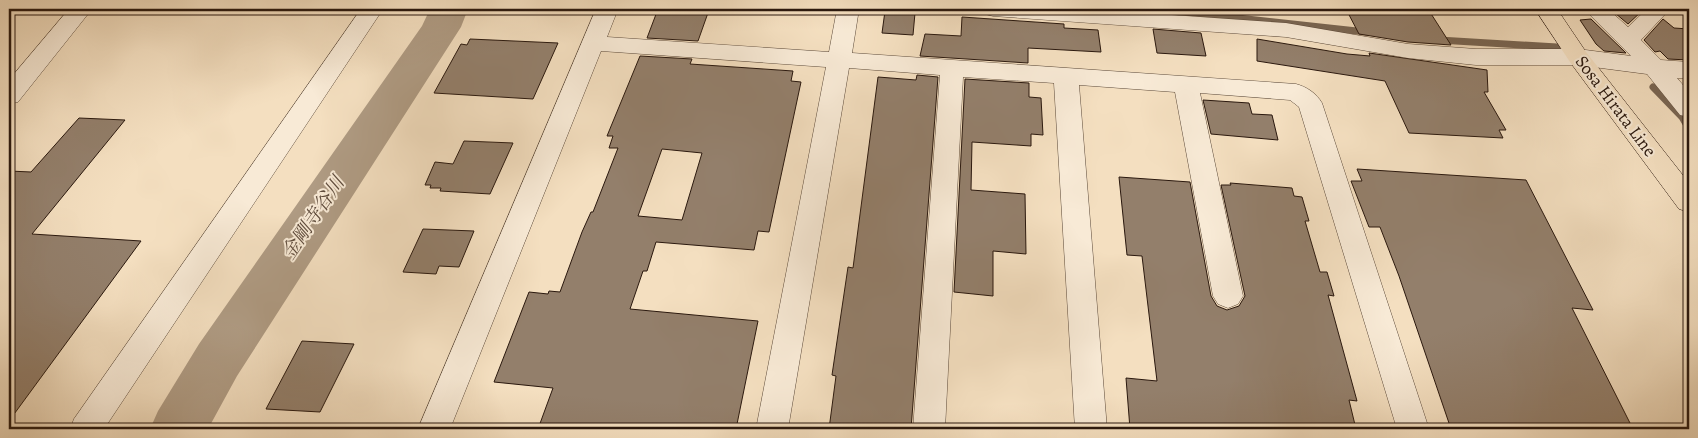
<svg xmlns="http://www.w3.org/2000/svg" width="1698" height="438" viewBox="0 0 1698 438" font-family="Alegreya,'Noto Serif JP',serif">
<rect width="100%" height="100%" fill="#f4dfc0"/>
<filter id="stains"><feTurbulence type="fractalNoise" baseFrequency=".004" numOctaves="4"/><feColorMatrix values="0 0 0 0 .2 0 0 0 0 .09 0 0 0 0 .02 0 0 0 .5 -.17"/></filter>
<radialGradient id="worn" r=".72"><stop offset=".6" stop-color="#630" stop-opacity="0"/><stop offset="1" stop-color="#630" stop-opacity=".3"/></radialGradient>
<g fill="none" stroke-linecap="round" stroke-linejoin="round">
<!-- stream -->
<g stroke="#7a6754" stroke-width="7">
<polyline points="1157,9 1366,32"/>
<polyline points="1439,40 1557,47"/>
<polyline points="1653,87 1682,117 1689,129"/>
</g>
<!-- river -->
<polygon fill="#af9b83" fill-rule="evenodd" points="430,9 468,9 461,27 237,376 208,429 150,429 158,411 199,344 422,26"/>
</g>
<!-- building -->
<g fill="#937f6b" stroke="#2a180e" fill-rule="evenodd">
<polygon points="658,9 709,10 698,41 647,38"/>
<polygon points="1346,9 1428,9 1451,45 1408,42 1359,34"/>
<polygon points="1643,10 1628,24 1615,13"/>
<polygon points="885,11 915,13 913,35 882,33"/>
<polygon points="962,17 1064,24 1064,28 1098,30 1101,52 1028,48 1028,63 920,56 925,34 961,36"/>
<polygon points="1591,19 1626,53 1604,51 1596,44 1580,20"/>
<polygon points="1663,19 1674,28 1689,29 1689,60 1668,59 1660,51 1655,52 1644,40"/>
<polygon points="1153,29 1201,33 1206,56 1157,53"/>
<polygon points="470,39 558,43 533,99 434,93 461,44 467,45"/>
<polygon points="1257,39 1347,54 1370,56 1369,53 1487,70 1488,92 1484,92 1506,130 1499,130 1503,138 1409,133 1385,81 1257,61"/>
<path d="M640,56L692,59L690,64L793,71L791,81L801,82L769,232L758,231L754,250L656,242L647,271H643L630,309L758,321L736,429H538L553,388L494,382L529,292L548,294L549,291L560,292L582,232L591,212H593L618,148H609L613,136H607ZM662,149L702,153L682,220L638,216Z"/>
<polygon points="917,75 938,77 911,429 829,429 836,376 832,375 848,267 853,268 878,77 916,80"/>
<polygon points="965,79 1029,83 1029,97 1041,98 1043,135 1031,134 1031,146 972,142 971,190 1025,194 1026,254 993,251 993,296 954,292"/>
<polygon points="1203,100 1249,103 1252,114 1272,115 1278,140 1211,134"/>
<polygon points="79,118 125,120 32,234 141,241 9,421 9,171 31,172"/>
<polygon points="464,141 513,143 490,194 440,191 441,188 430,188 431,185 425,185 435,162 453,164"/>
<polygon points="1357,169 1526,180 1593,310 1572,308 1633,429 1451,429 1399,276 1380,227 1369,227 1351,181 1362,181"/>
<polygon points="1119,177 1190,182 1211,296 1217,306 1227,310 1239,306 1245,296 1221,185 1231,185 1230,183 1292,188 1294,196 1302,197 1309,221 1305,221 1320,272 1327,272 1334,296 1328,295 1357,401 1349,400 1356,429 1130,429 1126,378 1157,381 1142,256 1127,255"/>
<polygon points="423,229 474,231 459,267 439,266 436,274 403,272"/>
<polygon points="302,341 354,344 320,412 266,409"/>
</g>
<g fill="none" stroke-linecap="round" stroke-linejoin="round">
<!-- minor casing -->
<g stroke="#5c4a3a" stroke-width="1">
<g id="minor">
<polygon points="69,9 92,9 18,102 9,104 9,80"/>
<polygon points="361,9 383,9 104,429 70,429 74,419"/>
<path d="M596,9H618L607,37L829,52L837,9H859L852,53L1296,84C1307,87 1316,93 1322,103L1429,429H1397L1299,107L1290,100L1200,93L1243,296L1238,304L1228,308L1218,304L1213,296L1175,92L1079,85L1107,429H1075L1054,83L963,77L945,429H913L940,75L849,68L788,429H756L826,67L601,51L450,429H418Z"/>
<polygon points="982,9 1085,9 1286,23 1408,44 1476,49 1578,49 1631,56 1584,9 1608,9 1628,27 1647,9 1670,9 1641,40 1661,60 1689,62 1689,78 1677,78 1689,92 1689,117 1680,115 1647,74 1578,65 1476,65 1408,58 1286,37 993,16 985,14"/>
</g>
</g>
<!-- major casing -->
<g stroke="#2a180e" stroke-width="1">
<polygon id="major" points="1535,9 1557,9 1586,52 1689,183 1689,212 1679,209 1570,62"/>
</g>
<!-- minor -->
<use href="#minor" fill="#f8ead6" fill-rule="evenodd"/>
<!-- major -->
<use href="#major" fill="#f4dfc0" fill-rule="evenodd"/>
</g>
<g text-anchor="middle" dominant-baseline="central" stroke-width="4" stroke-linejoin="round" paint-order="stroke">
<!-- street labels -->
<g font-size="18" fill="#2a180e" stroke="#f8ead6">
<text transform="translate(1616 106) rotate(53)">Sosa Hirata Line</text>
</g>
<!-- water labels -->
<g font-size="19" font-style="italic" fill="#5f4c3d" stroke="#f8ead6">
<text transform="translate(313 218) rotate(-56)">金剛寺谷川</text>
</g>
</g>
<!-- margin -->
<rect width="1698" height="438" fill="none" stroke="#f4dfc0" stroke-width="30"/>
<rect x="10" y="10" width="1678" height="418" fill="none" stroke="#2a180e" stroke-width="2.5"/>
<rect x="15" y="15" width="1668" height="408" fill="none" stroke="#2a180e"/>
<rect width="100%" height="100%" filter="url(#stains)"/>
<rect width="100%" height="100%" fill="url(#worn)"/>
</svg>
